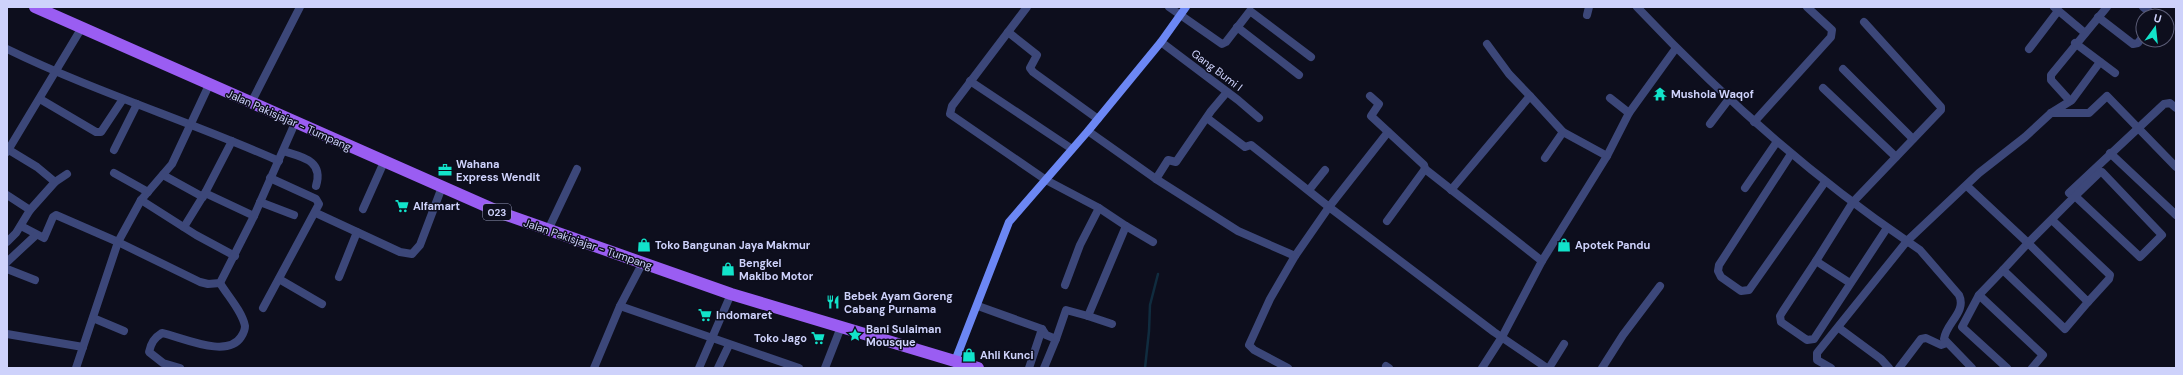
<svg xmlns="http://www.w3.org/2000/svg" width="2183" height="375" viewBox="0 0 2183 375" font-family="'DM Sans',sans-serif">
<rect width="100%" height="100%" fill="#0d0e1d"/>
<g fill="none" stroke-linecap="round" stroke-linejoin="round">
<!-- stream -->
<polyline stroke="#102c3f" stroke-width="2.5" points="1145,368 1149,331 1150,305 1158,274"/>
<!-- street -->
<g stroke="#3c4779" stroke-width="8">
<polyline points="1027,7 952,106 950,114 1046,180 1099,208 1126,226 1088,316 1112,324"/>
<polyline points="1169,7 1222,44 1226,42 1250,11 1311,57"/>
<path d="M1637,7C1720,95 1807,173 1907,241L1979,173L2025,137L2051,113L2072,100L2100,62"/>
<polyline points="2054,7 2085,33"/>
<polyline points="2143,7 2155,16"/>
<polyline points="1587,15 1589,7"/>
<polyline points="2098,17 2133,44 2138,43 2143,36"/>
<polyline points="1864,22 1941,107 1941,110 1853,202 1816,261 1783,311 1780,316 1781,322 1807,340 1814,339 1887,228"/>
<polyline points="1237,27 1299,75"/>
<polyline points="1008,32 1037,55 1030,68 1033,72 1098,119"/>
<polyline points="1161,42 1238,100 1259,118"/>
<polyline points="2075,43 2115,73"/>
<polyline points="1487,44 1509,74 1530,96"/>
<path d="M7,49C95,92 189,121 279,161"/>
<polyline points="2029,49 2058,11"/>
<polyline points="1843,69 1913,139"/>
<polyline points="970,81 1072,149"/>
<polyline points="1823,88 1896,157"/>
<polyline points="1370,96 1379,104 1371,116 1424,165 1425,169"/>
<polyline points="1610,98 1629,113"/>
<polyline points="40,99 96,132 101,132 123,99"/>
<polyline points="2070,101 2051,80 2051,75 2107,7"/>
<polyline points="251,103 300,7"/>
<polyline points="2051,113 2089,113 2107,96 2176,167"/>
<polyline points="1207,118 1245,147 1251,145 1329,207 1388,132"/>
<polyline points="1754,122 1831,37 1832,30 1807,7"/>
<polyline points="1710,124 1729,99"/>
<polyline points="1088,131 1156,179 1238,231 1295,256 1329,207 1494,332 1547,368"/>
<polyline points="9,150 37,167 55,182"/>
<polyline points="114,150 137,104"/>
<path d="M283,151C302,157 324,160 316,186"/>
<polyline points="7,152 81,29"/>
<polyline points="2110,153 2176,215"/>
<polyline points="1791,154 1719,265 1718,271 1721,277 1741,291 1749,290 1825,182"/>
<polyline points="1545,158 1563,132"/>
<polyline points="114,173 148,192"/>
<polyline points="163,175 203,197"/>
<polyline points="1156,179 1168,160 1176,162 1211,111 1227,92"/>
<polyline points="1967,186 2028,243 2003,270 2065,329 2088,302"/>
<polyline points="1745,188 1776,143"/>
<polyline points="1309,190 1325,170"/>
<polyline points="1451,190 1530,96 1563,132 1607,156"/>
<polyline points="205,193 254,216"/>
<polyline points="2069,193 2164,104 2170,103 2176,108"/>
<polyline points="7,195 30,210 16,233 7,242"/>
<polyline points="141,200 196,235 235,256"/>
<polyline points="260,202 294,215"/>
<polyline points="363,209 384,162"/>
<polyline points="30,210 55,182 67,174"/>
<polyline points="316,213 400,252 412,254 420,245 442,187"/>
<polyline points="2052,220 2110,275 2109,279 2088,302 2028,243 2075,196 2140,257 2162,235 2102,172 2100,172 2075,196"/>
<polyline points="1387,221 1425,169 1542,261"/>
<polyline points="21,226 44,238 53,217 56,215 118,242 200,282 208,284 220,283 254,216 295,123"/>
<polyline points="1126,226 1153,242"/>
<polyline points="184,227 205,193 232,141"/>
<polyline points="548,230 577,169"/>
<polyline points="1816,261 1850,283"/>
<polyline points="7,262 36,235"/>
<polyline points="7,269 35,280"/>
<polyline points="2003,270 1979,295 1962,327 2007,368"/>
<polyline points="339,277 357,232"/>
<polyline points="279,279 322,304"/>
<polyline points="1065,285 1080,245 1099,208"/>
<polyline points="1979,295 2043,355 2032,368"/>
<polyline points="620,306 799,368"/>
<polyline points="978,306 1042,329 1046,335 1056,339 1066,310 1088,316"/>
<polyline points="263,308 319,204 316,199 270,178"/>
<polyline points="93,318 124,331"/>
<polyline points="1839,328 1881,359 1889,368"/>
<polyline points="7,334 83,347"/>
<polyline points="1386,366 1389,368"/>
<polyline points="76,368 118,242 141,200 172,164 209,85"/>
<path d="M180,368L163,363L149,352C151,343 154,338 162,333C182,337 227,359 241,337C243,334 245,330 245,326C242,311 227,295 220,283"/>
<polyline points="594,368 620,306 642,264"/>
<polyline points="699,368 731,294"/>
<polyline points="718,368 729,345"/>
<polyline points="825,368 841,327"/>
<polyline points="1029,368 1042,329"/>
<polyline points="1044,368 1056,339"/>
<polyline points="1288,368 1254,350 1249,345 1270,299 1295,256"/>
<polyline points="1482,368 1502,337 1542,261 1607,156 1629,113 1676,48"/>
<polyline points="1549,368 1564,344"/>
<polyline points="1602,368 1623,335 1660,286"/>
<path d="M1831,368L1817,360V353L1907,241L1920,250L1959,295C1967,312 1946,323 1944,339L1972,368"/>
<polyline points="1899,368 1921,339 1926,338 1941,345 1947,343"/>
</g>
<!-- secondary -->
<polyline stroke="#6c87f4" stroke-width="8" points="955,361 1009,222 1088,131 1161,42 1186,7"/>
<!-- primary -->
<polyline stroke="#9a5df2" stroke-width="12" points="35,7 504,214 731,294 978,368"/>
</g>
<!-- icons -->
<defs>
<g id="temple-bare" transform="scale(1.08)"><path d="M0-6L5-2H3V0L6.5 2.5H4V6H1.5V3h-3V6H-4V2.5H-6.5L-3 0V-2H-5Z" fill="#12e3ca" stroke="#0d0e1d" stroke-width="2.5" paint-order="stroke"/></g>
<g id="office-bare" transform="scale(1.08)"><path d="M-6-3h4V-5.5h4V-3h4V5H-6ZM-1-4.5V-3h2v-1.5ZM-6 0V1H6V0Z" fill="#12e3ca" stroke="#0d0e1d" stroke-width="2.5" paint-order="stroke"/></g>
<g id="supermarket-bare" transform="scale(1.08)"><path d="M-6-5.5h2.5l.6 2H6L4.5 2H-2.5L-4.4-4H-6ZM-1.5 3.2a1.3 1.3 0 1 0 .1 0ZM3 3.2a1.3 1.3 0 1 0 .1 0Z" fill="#12e3ca" stroke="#0d0e1d" stroke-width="2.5" paint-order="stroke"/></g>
<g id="shop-bare" transform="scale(1.08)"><path d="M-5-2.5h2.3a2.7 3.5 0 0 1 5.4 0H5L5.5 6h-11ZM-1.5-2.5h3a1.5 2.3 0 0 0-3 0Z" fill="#12e3ca" stroke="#0d0e1d" stroke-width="2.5" paint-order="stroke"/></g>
<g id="restaurant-bare" transform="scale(1.08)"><path d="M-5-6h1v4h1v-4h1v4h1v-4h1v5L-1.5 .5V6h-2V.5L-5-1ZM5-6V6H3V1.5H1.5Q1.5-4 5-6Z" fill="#12e3ca" stroke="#0d0e1d" stroke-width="2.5" paint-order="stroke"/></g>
<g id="sight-bare" transform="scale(1.08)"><path d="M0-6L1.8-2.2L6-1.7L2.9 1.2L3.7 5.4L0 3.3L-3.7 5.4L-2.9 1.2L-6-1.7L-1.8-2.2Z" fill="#12e3ca" stroke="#0d0e1d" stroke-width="2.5" paint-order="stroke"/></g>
</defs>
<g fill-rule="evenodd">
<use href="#temple-bare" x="1660" y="94"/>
<use href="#office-bare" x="445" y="170"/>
<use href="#supermarket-bare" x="402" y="206"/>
<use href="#shop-bare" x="644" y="245"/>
<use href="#shop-bare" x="1564" y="245"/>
<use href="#shop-bare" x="728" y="269"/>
<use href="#restaurant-bare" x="833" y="302"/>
<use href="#supermarket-bare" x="705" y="315"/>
<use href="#sight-bare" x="855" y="335"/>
<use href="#supermarket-bare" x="818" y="338"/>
<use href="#shop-bare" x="969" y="355"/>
</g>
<g text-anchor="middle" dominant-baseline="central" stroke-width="3" stroke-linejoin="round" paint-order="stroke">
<!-- shield labels -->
<rect fill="#0d0e1d" stroke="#9497b8" stroke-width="1" x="483" y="204" width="28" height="16" rx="3"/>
<g font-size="10" font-weight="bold" fill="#ced2fb">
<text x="497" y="212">023</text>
</g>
<!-- street labels -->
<g font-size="11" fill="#ced2fb" stroke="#0d0e1d">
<text transform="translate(1217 70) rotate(37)">Gang Bumi I</text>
<text transform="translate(289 120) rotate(24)">Jalan Pakisjajar - Tumpang</text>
<text transform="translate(588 244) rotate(19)">Jalan Pakisjajar - Tumpang</text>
</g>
<!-- poi labels -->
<g font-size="11" font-weight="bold" fill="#ced2fb" stroke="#0d0e1d" text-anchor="start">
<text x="1671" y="94">Mushola Waqof</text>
<text x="456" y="164">Wahana<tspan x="456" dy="13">Express Wendit</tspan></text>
<text x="413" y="206">Alfamart</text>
<text x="655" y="245">Toko Bangunan Jaya Makmur</text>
<text x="1575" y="245">Apotek Pandu</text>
<text x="739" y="263">Bengkel<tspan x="739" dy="13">Makibo Motor</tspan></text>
<text x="844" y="296">Bebek Ayam Goreng<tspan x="844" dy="13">Cabang Purnama</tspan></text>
<text x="716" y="315">Indomaret</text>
<text x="866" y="329">Bani Sulaiman<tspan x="866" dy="13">Mousque</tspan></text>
<text x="807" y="338" text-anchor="end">Toko Jago</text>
<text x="980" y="355">Ahli Kunci</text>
</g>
</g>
<!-- border -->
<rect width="2183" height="375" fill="none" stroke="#ced2fb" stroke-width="16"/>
<!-- north arrow -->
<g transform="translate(2155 28) rotate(15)"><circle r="19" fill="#0d0e1d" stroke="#5a5c76"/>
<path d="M0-3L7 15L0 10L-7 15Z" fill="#12e3ca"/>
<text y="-6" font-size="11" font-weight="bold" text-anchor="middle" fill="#ced2fb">U</text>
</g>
</svg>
